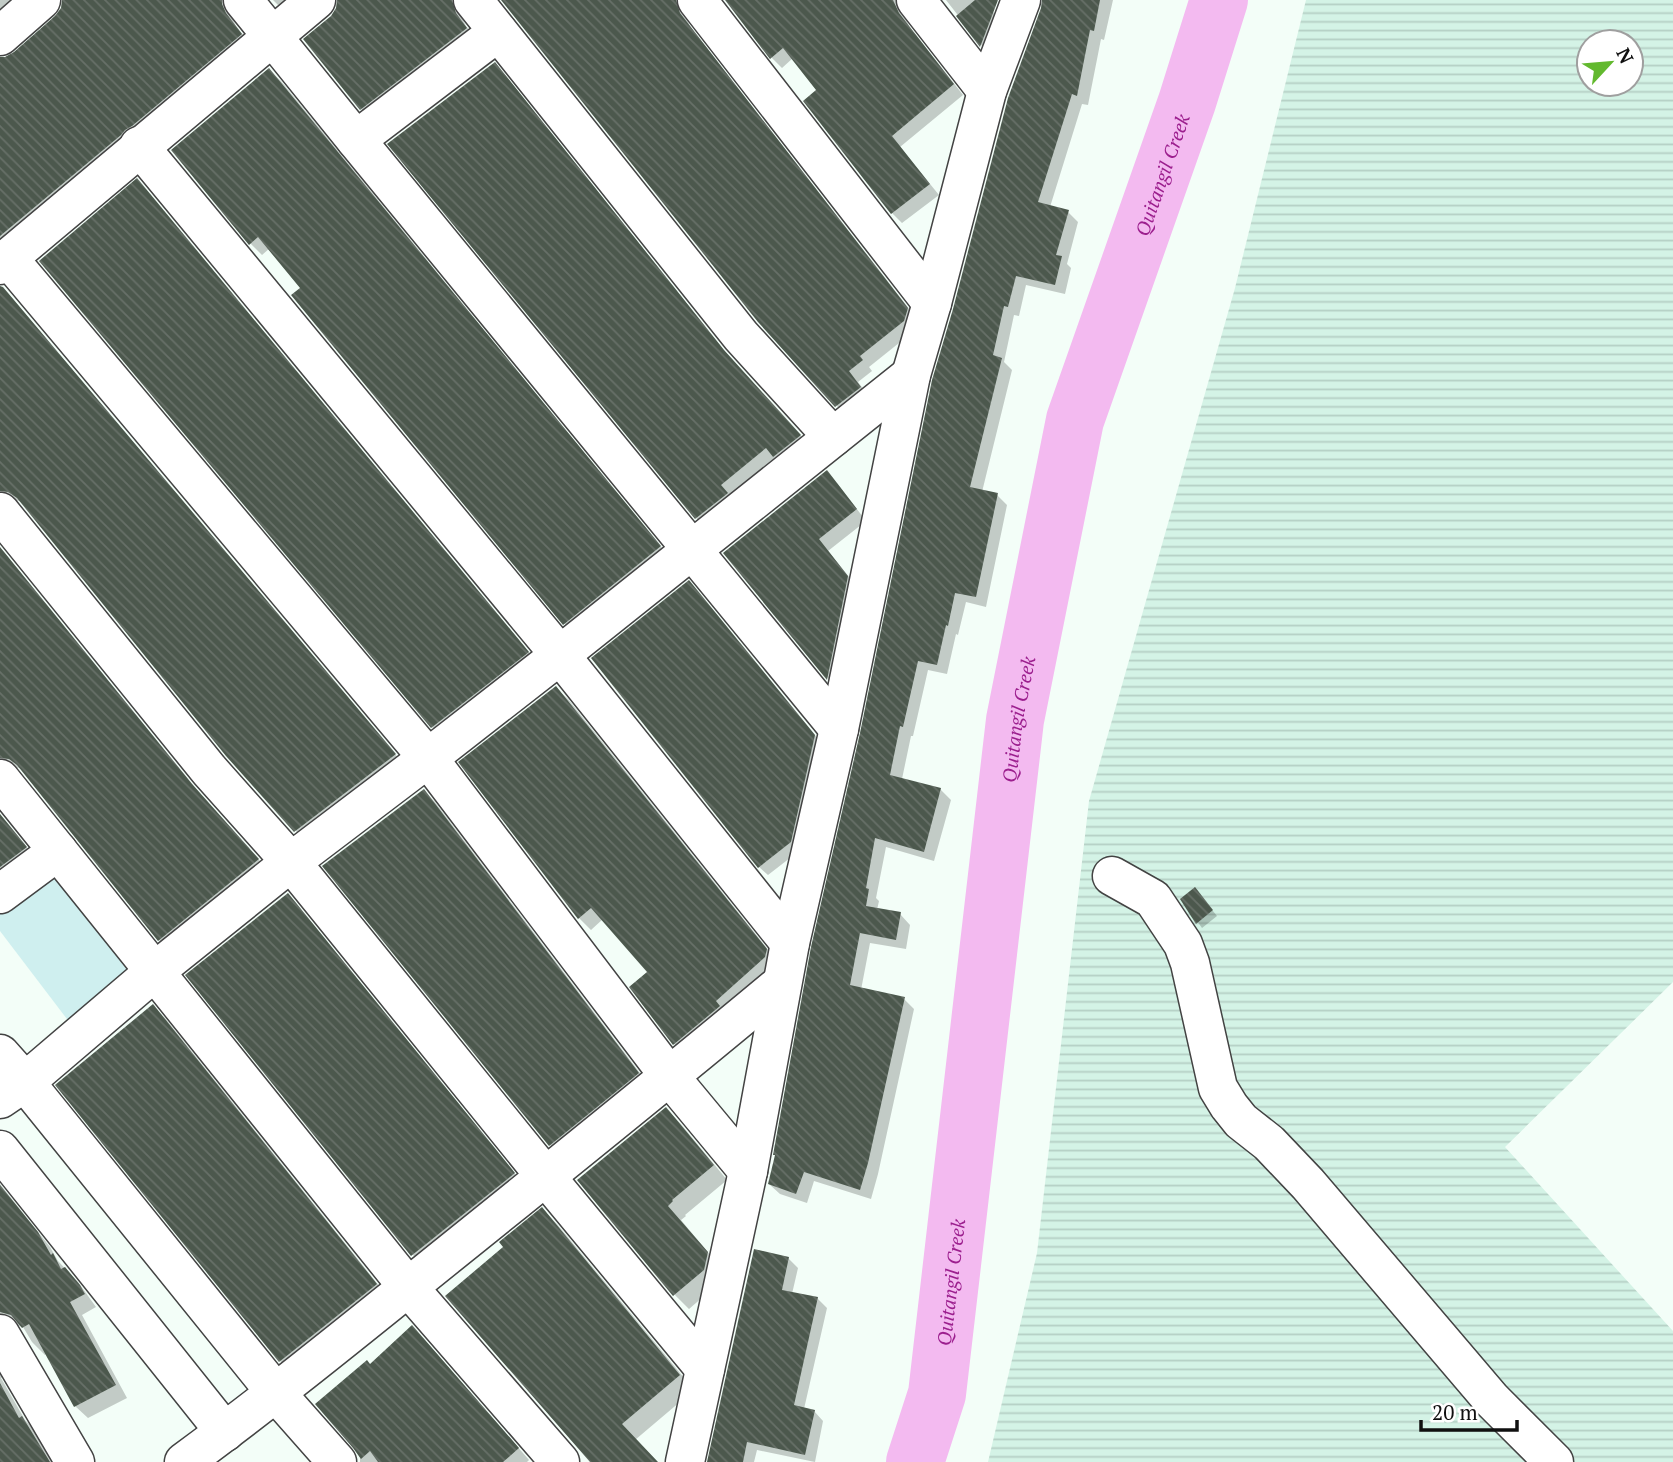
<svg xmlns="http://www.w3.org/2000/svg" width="1673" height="1462" viewBox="0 0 1673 1462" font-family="'PT Serif',serif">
<defs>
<pattern id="farmland-rules" width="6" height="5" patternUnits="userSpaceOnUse" patternTransform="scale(1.75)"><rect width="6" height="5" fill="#d4f3e6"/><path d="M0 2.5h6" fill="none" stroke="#b5cfc4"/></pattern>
<pattern id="building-back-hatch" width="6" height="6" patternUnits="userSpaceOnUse" patternTransform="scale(1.75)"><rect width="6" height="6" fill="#4c584d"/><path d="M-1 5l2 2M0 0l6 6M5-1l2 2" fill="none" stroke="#677068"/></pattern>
</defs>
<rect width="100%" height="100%" fill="#f3fef8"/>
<!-- farmland -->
<path fill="url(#farmland-rules)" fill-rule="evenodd" d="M1306,0H1673V982L1505,1147L1673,1331V1462H988L1037,1253L1089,801L1235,288ZM1589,42H1631V84H1589Z"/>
<!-- pitch -->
<polygon fill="#cfefef" points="52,871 132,976 70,1023 0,931 0,910"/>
<!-- shadow -->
<g fill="#0003">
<polygon points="0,0 29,0 0,26"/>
<polygon points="64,0 235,0 231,16 236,26 251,45 0,255 0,59 15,54 63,8"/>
<polygon points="273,0 304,0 287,14"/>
<polygon points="339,0 465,0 461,16 466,26 476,39 371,119 361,109 331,18 338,9"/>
<polygon points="503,0 688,0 685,15 690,26 917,319 914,331 869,367 872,371 858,382 870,398 847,416 837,406 759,321"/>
<polygon points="727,0 907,0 904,14 909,26 963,95 900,147 939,195 902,223 892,213 805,101 819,90 793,58 782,68 771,57"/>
<polygon points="946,0 997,0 989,7 1003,24 991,55 982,46"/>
<polygon points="1044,0 1113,0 1104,40 1101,39 1088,105 1082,104 1050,207 1068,212 1078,222 1067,264 1071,268 1065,294 1026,285 1019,316 1014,315 1004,362 1012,370 982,492 997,495 1007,505 986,607 966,602 958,635 956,634 947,674 928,670 913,736 911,736 902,779 940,789 951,800 934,861 886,847 876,898 879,901 877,910 900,914 910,925 906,949 870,943 861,990 904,999 914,1009 878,1174 871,1199 814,1181 807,1203 780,1194 769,1184"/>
<polygon points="269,70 281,81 671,559 576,635 564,623 270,248 262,255 251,244 173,150"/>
<polygon points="505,75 734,363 810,446 707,529 696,518 390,144"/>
<polygon points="147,191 537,662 442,737 432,727"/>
<polygon points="0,288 3,288 13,299 405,766 305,841 227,755 25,505 19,501 7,500 0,503"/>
<polygon points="837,483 866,521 828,551 858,588 838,688 828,678 725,553"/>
<polygon points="0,547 202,796 268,870 169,950 159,940 25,772 19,768 7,767 0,770"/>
<polygon points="697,591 823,745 799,851 768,875 759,867"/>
<polygon points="556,688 568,699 778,962 686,1055 674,1044 649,973 603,919 591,930 579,918 461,762"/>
<polygon points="424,791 435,802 649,1085 561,1156 550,1145"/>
<polygon points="0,814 35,858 0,884"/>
<polygon points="1199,894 1217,916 1202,928 1182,900"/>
<polygon points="298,906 524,1185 423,1266 413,1255 188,975"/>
<polygon points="153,1007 165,1018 388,1297 292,1373 280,1361 58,1085"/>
<polygon points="666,1109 680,1123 727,1180 685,1215 686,1216 681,1220 721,1268 718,1284 689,1309 675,1295 579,1180"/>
<polygon points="0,1184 50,1247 58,1261 78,1282 96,1307 82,1315 127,1398 88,1418 75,1406 47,1353 45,1355 32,1342 23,1327 13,1324 0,1329"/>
<polygon points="542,1209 557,1224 694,1390 635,1440 656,1462 593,1462 506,1247"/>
<polygon points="788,1258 798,1268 792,1294 817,1298 827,1308 804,1409 814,1411 823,1421 815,1462 757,1450 754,1462 709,1462"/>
<polygon points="423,1338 529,1460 527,1462 360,1462 360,1458 355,1447 370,1366"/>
<polygon points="0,1371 3,1377 1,1378 25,1420 35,1430 53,1462 0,1462"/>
</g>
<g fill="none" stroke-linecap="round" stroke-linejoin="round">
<!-- river -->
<path stroke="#f3baf0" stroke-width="58" id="s1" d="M915,1462L937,1394L1015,720L1075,420L1187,102L1219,0"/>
</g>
<!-- building -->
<g fill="url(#building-back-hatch)">
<polygon points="62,0 222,0 222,4 226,13 242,34 132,126 125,130 121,135 0,236 0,57 5,57 14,52 55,16 61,8"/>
<polygon points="337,0 452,0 456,13 467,28 360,110 303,39 331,16 336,8"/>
<polygon points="501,0 676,0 680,13 908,308 904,321 860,356 863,360 849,371 861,387 835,407 758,322"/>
<polygon points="725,0 893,0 899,13 954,84 892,136 930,184 891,214 803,101 816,90 783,48 770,59"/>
<polygon points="975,0 998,0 980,47 956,16"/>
<polygon points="1042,0 1100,0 1094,31 1090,30 1077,96 1072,94 1038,202 1069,210 1056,255 1062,256 1055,285 1016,276 1008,307 1004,306 993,355 1002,358 970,487 998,493 976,597 955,593 948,626 946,625 937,665 918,661 903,727 900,726 890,775 941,788 924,852 875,838 866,888 869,889 866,906 901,912 896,940 860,933 850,985 905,997 868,1163 860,1190 804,1172 796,1194 768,1184 775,1155 773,1155 811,947 860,733 932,380 953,309 1008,98 1041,8"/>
<polygon points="495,62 724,350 801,435 773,457 766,448 721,485 728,493 695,519 387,144"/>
<polygon points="269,68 661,546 563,625 291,295 300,288 258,237 249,245 171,150"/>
<polygon points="137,178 529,652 431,728 39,261"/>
<polygon points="0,286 3,287 396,754 294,832 226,756 17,498 8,492 0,491"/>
<polygon points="827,470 857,509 819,539 848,576 827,680 723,553"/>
<polygon points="0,547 192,784 259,859 158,941 17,765 9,759 0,758"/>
<polygon points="689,580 815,735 791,842 758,868 591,658"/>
<polygon points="556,686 767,949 765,957 716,1001 720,1006 673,1045 629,987 647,972 591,908 578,919 458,762"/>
<polygon points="424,789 639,1073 549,1146 322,866"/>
<polygon points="0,814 27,847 0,867"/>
<polygon points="1195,887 1213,910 1196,924 1180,899"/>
<polygon points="288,893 515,1173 411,1256 185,975"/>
<polygon points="153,1004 377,1284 279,1362 55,1085"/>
<polygon points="666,1107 714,1165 672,1200 673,1201 668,1206 708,1252 704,1270 673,1296 577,1180"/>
<polygon points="0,1185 38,1232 51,1255 53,1253 61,1269 65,1267 80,1285 85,1294 70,1302 116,1385 74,1407 29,1324 22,1328 11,1315 0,1312"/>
<polygon points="542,1207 680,1375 622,1424 658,1462 590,1462 445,1296 503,1247 499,1242"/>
<polygon points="754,1249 789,1257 782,1290 818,1297 794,1405 815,1410 805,1455 747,1442 743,1462 707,1462"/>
<polygon points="412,1325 519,1448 503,1462 378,1462 370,1451 361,1459 353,1448 315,1404 367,1360 370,1364"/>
<polygon points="0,1383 19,1418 22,1416 50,1462 0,1462"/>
</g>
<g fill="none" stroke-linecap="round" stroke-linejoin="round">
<!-- minor casing -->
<g stroke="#434343" stroke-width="41">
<g id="minor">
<polyline points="243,0 356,140 839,729"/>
<polyline points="473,0 741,336 833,437"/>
<polyline points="697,0 932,303"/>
<polyline points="916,0 987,91"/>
<polyline points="0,36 41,0"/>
<polyline points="356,140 498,32"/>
<polyline points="139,146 560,655 790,943"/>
<polyline points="8,258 428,758 670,1077 748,1171"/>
<polyline points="0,265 316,0"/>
<polyline points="0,512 209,770 291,862 546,1177 705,1369"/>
<polyline points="0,779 408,1287 560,1462"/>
<polyline points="1112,876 1153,899 1183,944 1190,963 1218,1088 1229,1106 1241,1121 1269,1143 1308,1184 1492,1400 1554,1462"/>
<polyline points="0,894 58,851"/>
<polyline points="0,1054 25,1082 276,1393 337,1462"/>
<polyline points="0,1099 25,1082 154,972 291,862 428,758 560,655 911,375"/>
<polyline points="0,1150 225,1432"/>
<polyline points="0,1334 75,1462"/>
<path d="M184,1462C274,1396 361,1325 448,1255C560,1165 672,1075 782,983"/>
<polyline points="685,1462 748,1171 790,943 839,729 911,375 932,303 987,91 1021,0"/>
</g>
</g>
<!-- minor -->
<use href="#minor" stroke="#fff" stroke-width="38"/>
</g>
<g text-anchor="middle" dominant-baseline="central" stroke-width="7" stroke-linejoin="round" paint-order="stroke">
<!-- water labels -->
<g font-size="19" font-style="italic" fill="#9c1f8e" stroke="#fff">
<text stroke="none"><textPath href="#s1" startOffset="1316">Quitangil Creek</textPath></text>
<text stroke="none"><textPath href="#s1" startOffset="751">Quitangil Creek</textPath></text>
<text stroke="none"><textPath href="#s1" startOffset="184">Quitangil Creek</textPath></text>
</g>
</g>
<!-- north arrow -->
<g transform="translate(1610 63) rotate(64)"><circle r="33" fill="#ffffff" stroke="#9f9f9f" stroke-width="2"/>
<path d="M0-5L12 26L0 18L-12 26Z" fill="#62b92e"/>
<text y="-10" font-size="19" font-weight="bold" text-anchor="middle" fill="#101010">N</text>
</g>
<!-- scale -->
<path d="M1421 1420v10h96v-10" fill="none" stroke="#101010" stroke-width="3.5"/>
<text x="1432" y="1420" font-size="21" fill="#101010" stroke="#ffffff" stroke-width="5" paint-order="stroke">20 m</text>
</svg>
